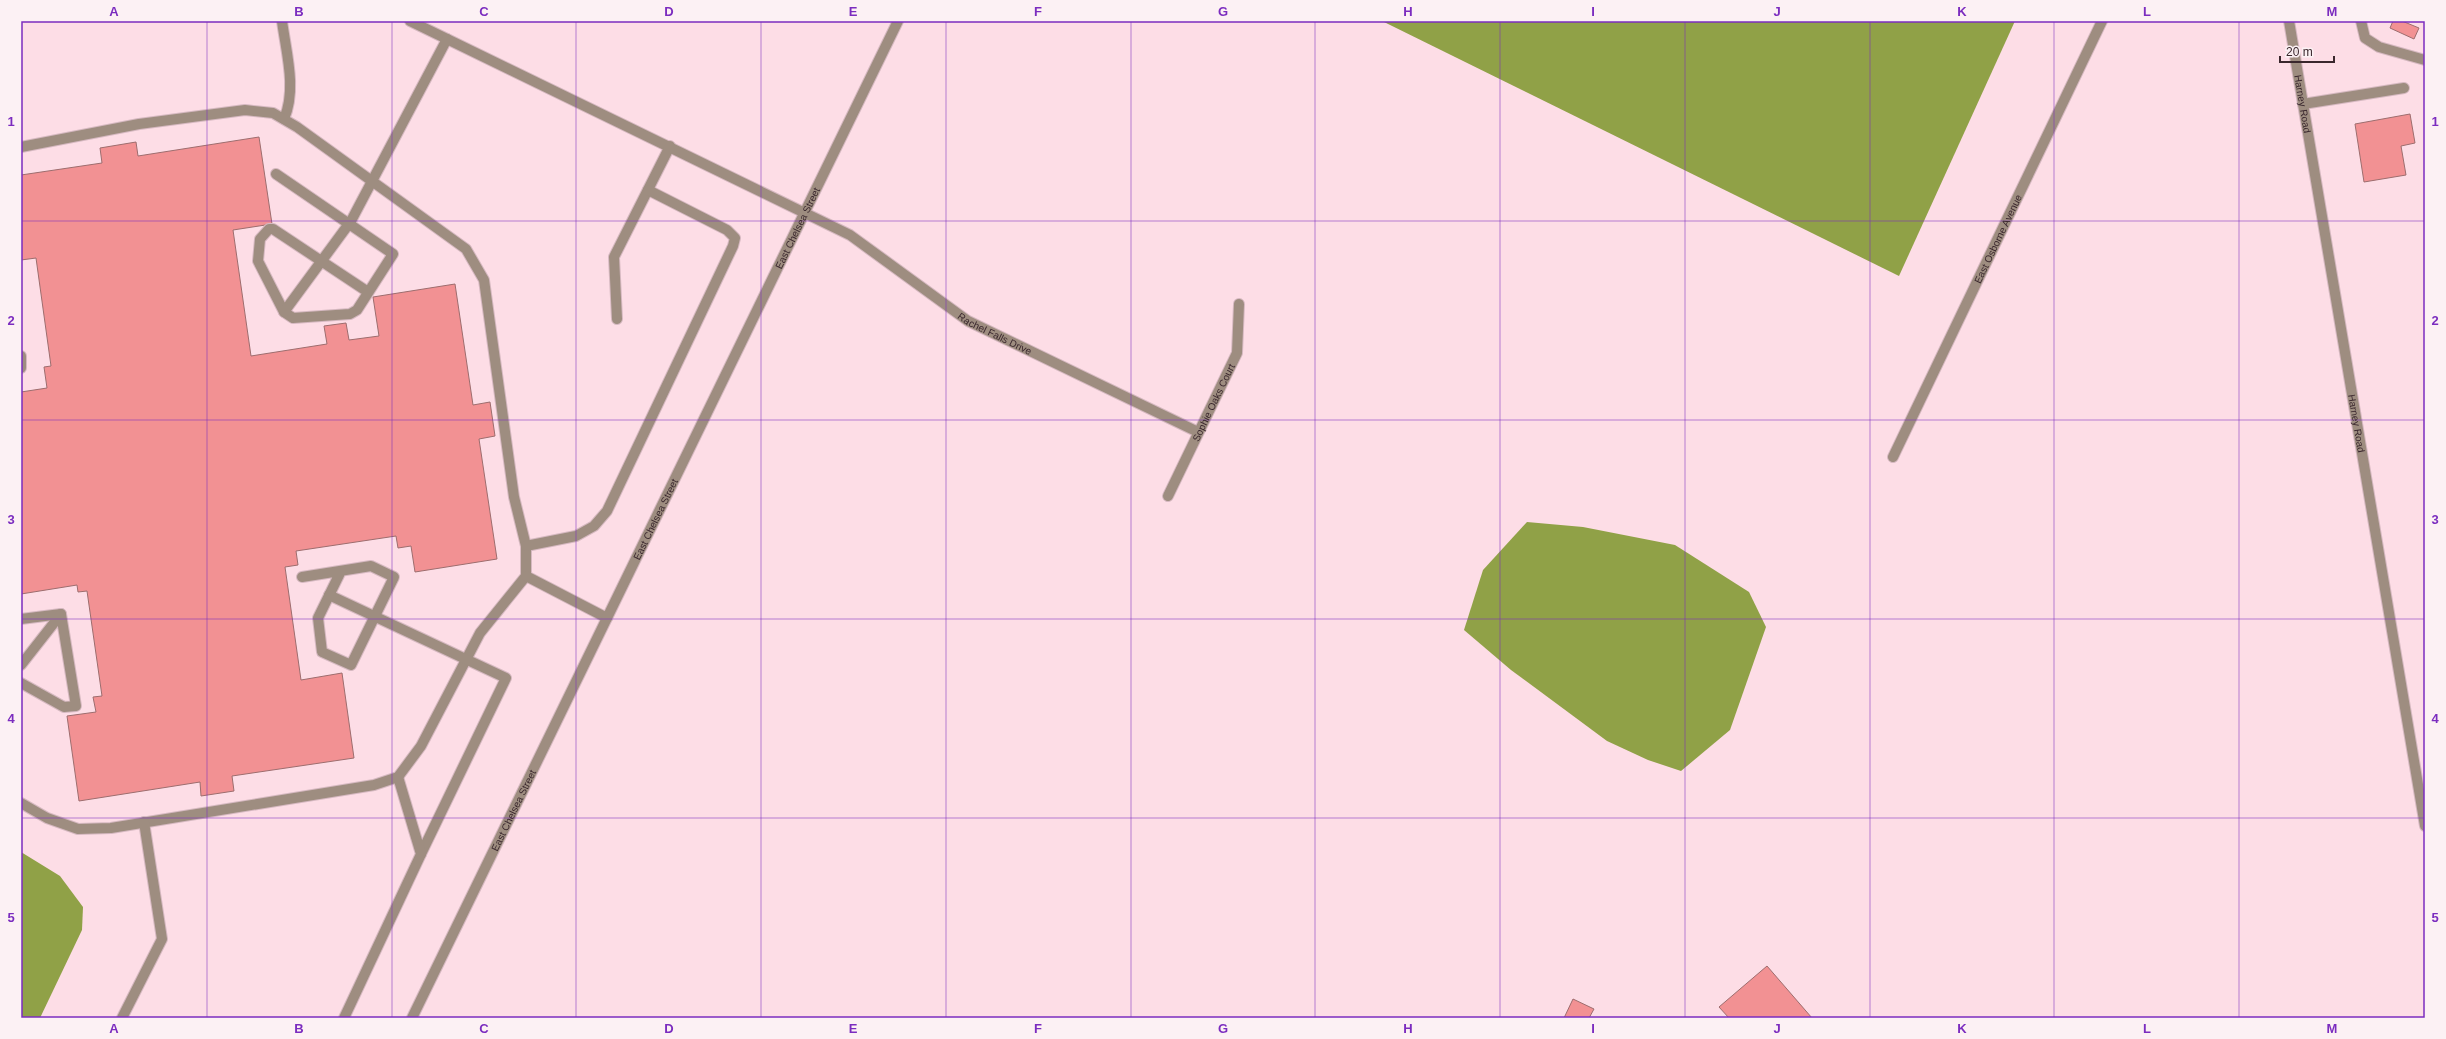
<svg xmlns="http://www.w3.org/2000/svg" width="2446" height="1039" viewBox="0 0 2446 1039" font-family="Helvetica,sans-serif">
<rect width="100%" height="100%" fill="#fddde6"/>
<!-- water -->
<g fill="#90a147">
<polygon points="1382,21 2015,21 1899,276"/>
<polygon points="1527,522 1583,527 1675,545 1749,592 1766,627 1730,730 1681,771 1648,760 1607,741 1511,670 1464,630 1483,570"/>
<polygon points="21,852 60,876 83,907 82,930 40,1018 21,1018"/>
</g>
<!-- building -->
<g fill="#f29193" stroke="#9d6d6e">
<polygon points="2393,21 2402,21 2419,28 2414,39 2390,28"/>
<polygon points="2410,114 2415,143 2401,146 2406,175 2364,182 2355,124"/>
<polygon points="259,137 272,224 233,230 251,356 327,344 324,326 346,323 349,340 379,336 373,297 455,284 473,405 490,402 495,436 479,439 497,559 415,572 411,546 398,548 396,536 296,551 298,565 285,567 301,680 342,673 354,758 232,776 234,791 201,796 200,782 79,801 67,716 96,712 93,697 102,696 87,591 78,592 77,585 21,594 21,392 47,388 44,367 51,366 36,258 21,260 21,175 102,163 100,148 136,142 138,156"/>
<polygon points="1767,966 1812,1018 1729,1018 1719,1007"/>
<polygon points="1573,999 1594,1009 1589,1018 1564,1018"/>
</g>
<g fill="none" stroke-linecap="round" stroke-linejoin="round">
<!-- minor casing -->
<g stroke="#d6b9c1" stroke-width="12">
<g id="minor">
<path d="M282,21C286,52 297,89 284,119"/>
<path id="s1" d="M410,21L850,235L968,321L1198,432"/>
<path id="s2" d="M2289,21L2425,826"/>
<polyline points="2361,21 2365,38 2379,47 2425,60"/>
<polyline points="2303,104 2404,88"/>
<polyline points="21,147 139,124 245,110 273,113 297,127 466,249 484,280 514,497 526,546 526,576 480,633 421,746 398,777 374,785 111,828 78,829 47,818 21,803"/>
<polyline points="276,174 393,254 357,310 350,314 293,318 284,312 258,261 260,239 269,229 273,229 368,292"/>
<polyline points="284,312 351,221 447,39"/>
<polyline points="617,319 614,257 670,146"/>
<polyline points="21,356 21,368"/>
<path id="s3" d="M1893,457L2102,21"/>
<path id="s4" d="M1168,496L1237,353L1239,304"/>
<polyline points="526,546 576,536 594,526 607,511 733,246 735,238 727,230 648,190"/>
<polyline points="526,576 607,618"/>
<polyline points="302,577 371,566 394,577 351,665 322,652 318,618 341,571"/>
<polyline points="329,595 506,678 421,854"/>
<polyline points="21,619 61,614"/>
<polyline points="21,665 61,614 76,706 64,707 21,683"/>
<polyline points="122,1018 162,939 144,822"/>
<polyline points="344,1018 421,854 398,777"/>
<path id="s5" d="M412,1018L898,21"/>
</g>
</g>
<!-- minor -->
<use href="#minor" stroke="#9e8d80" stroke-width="10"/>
</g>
<!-- grid -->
<path fill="none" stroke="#7b2cbf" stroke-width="1" stroke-opacity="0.55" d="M207,21V1018M392,21V1018M576,21V1018M761,21V1018M946,21V1018M1131,21V1018M1315,21V1018M1500,21V1018M1685,21V1018M1870,21V1018M2054,21V1018M2239,21V1018M21,221H2425M21,420H2425M21,619H2425M21,818H2425"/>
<g text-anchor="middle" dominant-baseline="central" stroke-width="4" stroke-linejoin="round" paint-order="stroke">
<!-- street labels -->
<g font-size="10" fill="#3a272d" stroke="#fcf1f4">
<text stroke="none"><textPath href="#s2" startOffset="84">Harney Road</textPath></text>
<text stroke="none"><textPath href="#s5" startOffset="879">East Chelsea Street</textPath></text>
<text stroke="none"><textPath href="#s3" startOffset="242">East Osborne Avenue</textPath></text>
<text stroke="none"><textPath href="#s1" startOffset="665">Rachel Falls Drive</textPath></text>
<text stroke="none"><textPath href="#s4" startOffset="104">Sophie Oaks Court</textPath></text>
<text stroke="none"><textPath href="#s2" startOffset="408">Harney Road</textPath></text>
<text stroke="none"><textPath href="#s5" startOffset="555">East Chelsea Street</textPath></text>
<text stroke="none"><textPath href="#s5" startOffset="231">East Chelsea Street</textPath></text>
</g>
</g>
<!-- border -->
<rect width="2446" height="1039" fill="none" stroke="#fcf1f4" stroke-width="44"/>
<!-- scale -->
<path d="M2280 56v6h54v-6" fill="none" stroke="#3a272d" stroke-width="2"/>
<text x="2286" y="56" font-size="12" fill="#3a272d" stroke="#fcf1f4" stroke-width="3" paint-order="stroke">20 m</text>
<rect x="22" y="22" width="2402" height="995" fill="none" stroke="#7b2cbf" stroke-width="1.5"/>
<g font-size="13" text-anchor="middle" font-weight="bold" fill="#7b2cbf">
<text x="114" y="16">A</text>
<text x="299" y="16">B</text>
<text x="484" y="16">C</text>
<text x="669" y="16">D</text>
<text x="853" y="16">E</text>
<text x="1038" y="16">F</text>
<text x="1223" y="16">G</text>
<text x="1408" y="16">H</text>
<text x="1593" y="16">I</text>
<text x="1777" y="16">J</text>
<text x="1962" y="16">K</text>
<text x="2147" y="16">L</text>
<text x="2332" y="16">M</text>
<text x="11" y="126">1</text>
<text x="2435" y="126">1</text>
<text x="11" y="325">2</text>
<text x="2435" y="325">2</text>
<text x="11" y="524">3</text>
<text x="2435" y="524">3</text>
<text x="11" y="723">4</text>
<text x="2435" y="723">4</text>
<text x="11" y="922">5</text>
<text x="2435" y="922">5</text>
<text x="114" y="1033">A</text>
<text x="299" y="1033">B</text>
<text x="484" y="1033">C</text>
<text x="669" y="1033">D</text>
<text x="853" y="1033">E</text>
<text x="1038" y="1033">F</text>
<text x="1223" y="1033">G</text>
<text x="1408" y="1033">H</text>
<text x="1593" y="1033">I</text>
<text x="1777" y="1033">J</text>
<text x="1962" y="1033">K</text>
<text x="2147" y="1033">L</text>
<text x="2332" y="1033">M</text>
</g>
</svg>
